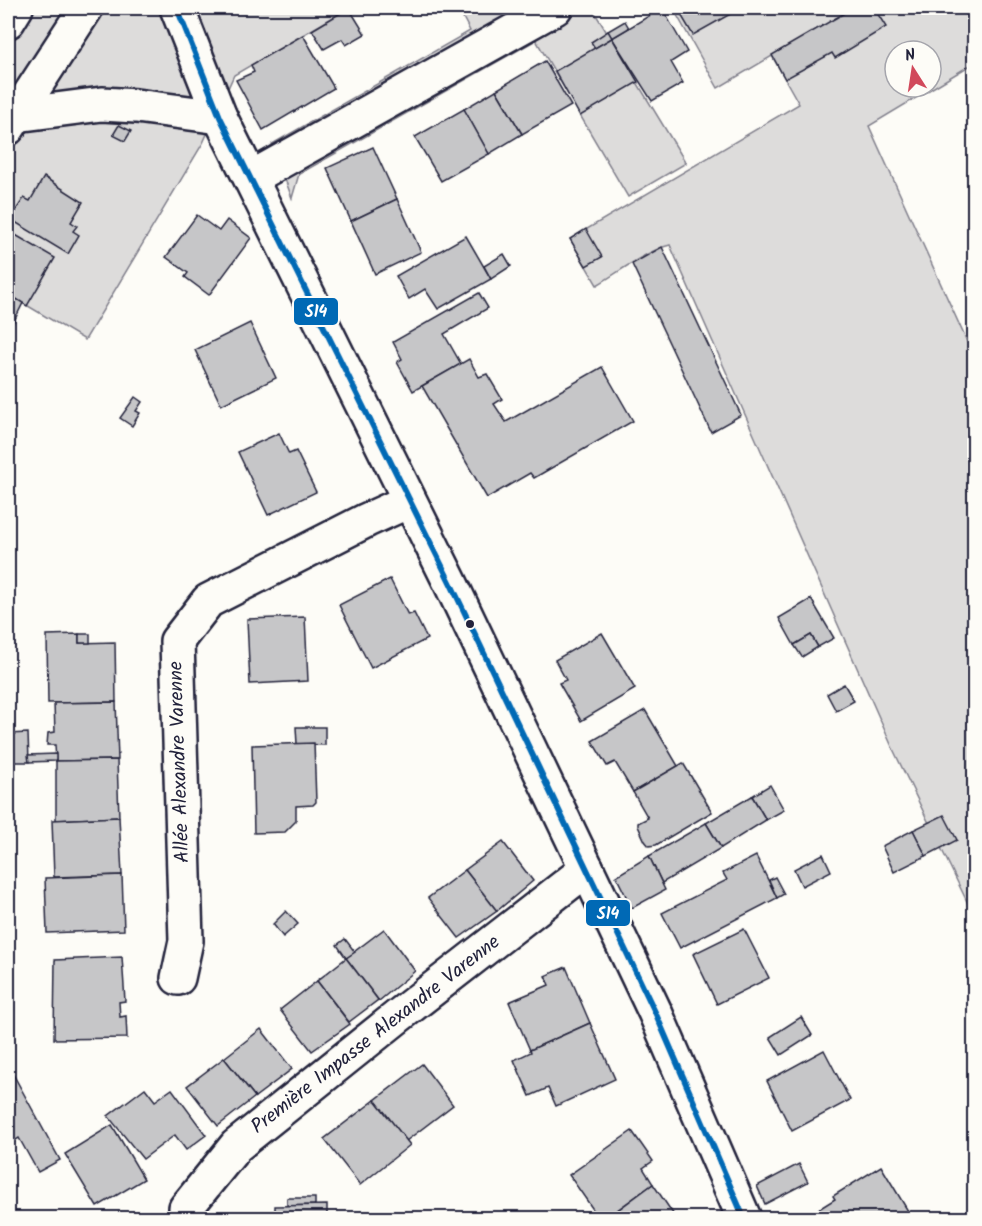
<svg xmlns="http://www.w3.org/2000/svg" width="982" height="1226" viewBox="0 0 982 1226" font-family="Kalam,sans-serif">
<rect width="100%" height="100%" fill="#fdfcf7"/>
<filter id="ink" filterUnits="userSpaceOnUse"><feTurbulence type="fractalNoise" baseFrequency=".0167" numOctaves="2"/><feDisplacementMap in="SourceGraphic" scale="12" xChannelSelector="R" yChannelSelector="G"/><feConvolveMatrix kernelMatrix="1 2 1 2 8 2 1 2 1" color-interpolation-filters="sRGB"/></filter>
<g filter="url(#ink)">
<!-- green -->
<g fill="#dddcdb" stroke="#807f8b" stroke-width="1.5" fill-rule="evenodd">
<polygon points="8,8 349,8 234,75 203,143 85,340 8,294"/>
<polygon points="458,8 592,8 686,163 628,197 536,40 299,174 292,198 272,144 470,31"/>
<path d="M673,8H974V63L869,126L974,357V916L893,749L670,245C646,251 619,272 597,285L570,239L799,104L772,56L718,88ZM895,51H931V87H895Z"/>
</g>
<!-- building -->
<g fill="#c6c6c8" stroke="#22223b" stroke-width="1.5">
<polygon points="349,8 365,34 346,45 342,39 324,49 312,30"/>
<polygon points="662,8 687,52 671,62 683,83 652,101 612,38"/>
<polygon points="677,8 741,8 693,35"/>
<polygon points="853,8 874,8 886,27 835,58 832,53 785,79 772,55"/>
<polygon points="625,21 629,28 612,38 608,31"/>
<polygon points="608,31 612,38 595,48 591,42"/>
<polygon points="303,35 334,88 263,130 236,80 254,72 251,65"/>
<polygon points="612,38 638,82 580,116 555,71"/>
<polygon points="545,61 571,106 522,134 496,90"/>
<polygon points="496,90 522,134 489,154 464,109"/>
<polygon points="464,109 489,154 441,181 415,137"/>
<polygon points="119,125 131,131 125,141 113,135"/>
<polygon points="373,147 397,199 351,221 327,168"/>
<polygon points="44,177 83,202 71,222 77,226 73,231 79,235 68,254 10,219 24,198 30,201"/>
<polygon points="397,199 421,252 375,274 351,221"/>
<polygon points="197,215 219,231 227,220 251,238 209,295 185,277 188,273 166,257"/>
<polygon points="586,229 602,257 586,266 570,239"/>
<polygon points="12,233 55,258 27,306 8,294 8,241"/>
<polygon points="466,236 491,279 438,309 425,289 409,299 396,276"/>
<polygon points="662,247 741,415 711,432 632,264"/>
<polygon points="504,254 511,266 491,279 484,266"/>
<polygon points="479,293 488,308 444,334 461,364 413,391 397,362 402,359 393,342"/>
<polygon points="8,294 23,303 8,333"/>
<polygon points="250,323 276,378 221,405 195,350"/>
<polygon points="469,359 479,377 487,374 502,399 494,404 506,422 602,367 633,421 534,478 530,473 487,498 422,386"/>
<polygon points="135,397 142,402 136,411 140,413 132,426 120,418"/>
<polygon points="279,433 289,454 296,451 316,492 268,515 238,452"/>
<polygon points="390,579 408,615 414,613 427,639 371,668 339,605"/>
<polygon points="811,599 834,638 818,647 811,635 794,645 779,618"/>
<polygon points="305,617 308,681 250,684 247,619"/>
<polygon points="602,633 635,689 581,721 559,683 566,680 555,660"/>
<polygon points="79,634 79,643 115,642 116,702 48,703 47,635"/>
<rect x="79" y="634" width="11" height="9"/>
<polygon points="811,635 818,647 802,657 794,645"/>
<polygon points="844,684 854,701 836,711 827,694"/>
<polygon points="116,702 118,760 56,761 55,745 47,745 48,733 55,732 54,703"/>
<polygon points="645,710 678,766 633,792 615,762 607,766 592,741"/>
<polygon points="296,727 325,727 325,745 297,744"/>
<polygon points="28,733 29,762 8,762 8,734"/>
<polygon points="314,743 316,802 313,805 296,806 296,821 285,832 254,833 252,745"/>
<polygon points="56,754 56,761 29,762 28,755"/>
<polygon points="117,760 119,817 56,820 56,761"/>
<polygon points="683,763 712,812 656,845 649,846 645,841 638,826 638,823 648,818 633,792"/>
<polygon points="770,785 784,810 766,820 752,796"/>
<polygon points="752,796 766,820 721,848 706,823"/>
<polygon points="944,815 957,840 926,856 913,830"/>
<polygon points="119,817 122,875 54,877 52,820"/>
<polygon points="706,823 721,848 662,883 649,856"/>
<polygon points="913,830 926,856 894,872 882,846"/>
<polygon points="503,842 533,881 497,911 465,870"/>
<polygon points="823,854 831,871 802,886 794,869"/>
<polygon points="649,856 665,890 632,908 616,876"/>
<polygon points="756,856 777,898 680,948 662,913 727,880 723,873"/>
<polygon points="465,870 497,911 459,938 428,898"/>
<polygon points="122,875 124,930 47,933 45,878"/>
<polygon points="775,877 784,894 777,898 769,880"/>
<polygon points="286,911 298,924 283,937 273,924"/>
<polygon points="384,929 415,971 379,1001 346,958"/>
<polygon points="744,929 769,978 717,1004 693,954"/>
<polygon points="345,939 355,952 346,958 337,945"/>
<polygon points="122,957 125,1001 119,1002 120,1017 126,1016 127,1038 54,1039 55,960"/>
<polygon points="346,958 378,1000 349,1022 317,981"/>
<polygon points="566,967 590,1023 530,1050 509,1002 549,985 545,976"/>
<polygon points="317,981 350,1024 312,1051 280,1010"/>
<polygon points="801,1017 812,1035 781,1055 770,1037"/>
<polygon points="590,1023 615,1079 556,1106 548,1088 530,1096 514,1060 531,1052 530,1050"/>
<polygon points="261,1029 292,1069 255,1097 224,1058"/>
<polygon points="824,1050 850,1100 792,1131 767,1081"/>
<polygon points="224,1058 255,1097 218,1126 187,1086"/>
<polygon points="422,1064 453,1105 406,1141 375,1100"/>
<polygon points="13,1074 60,1160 38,1172 19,1138 8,1145 8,1077"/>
<polygon points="145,1088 155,1101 172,1089 206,1135 186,1150 175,1135 143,1159 108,1116"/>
<polygon points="375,1100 410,1145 360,1185 324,1139"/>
<polygon points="112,1125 144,1179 97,1207 65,1154"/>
<polygon points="632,1131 653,1161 643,1168 653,1184 606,1218 599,1218 569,1175"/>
<polygon points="799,1164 808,1182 765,1204 757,1186"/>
<polygon points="881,1166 908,1211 896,1218 818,1218 814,1212 835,1199 833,1196"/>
<polygon points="653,1184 676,1218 614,1218 611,1215"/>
<polygon points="287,1198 315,1198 315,1205 287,1206"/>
<polygon points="327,1205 327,1218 275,1218 275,1206"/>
</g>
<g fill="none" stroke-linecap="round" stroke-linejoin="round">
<!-- minor casing -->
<g stroke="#22223b" stroke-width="38">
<g id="minor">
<polyline points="251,178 555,8"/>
<polyline points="178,978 186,941 177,641 208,601 367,520 409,501"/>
<polyline points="186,1218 186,1208 236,1146 397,1017 587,869"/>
</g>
</g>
<!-- secondary casing -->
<g stroke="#22223b" stroke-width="38">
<g id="secondary">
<polyline points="177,8 220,117 451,584 655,1012 744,1218"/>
<polyline points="8,21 16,8"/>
<polyline points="16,115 102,104 136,106 220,117"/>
</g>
</g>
<!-- primary casing -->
<g stroke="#22223b" stroke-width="38">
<polyline id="primary" points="8,128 86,8"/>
</g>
<!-- minor -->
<use href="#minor" stroke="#fdfcf7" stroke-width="33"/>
<!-- secondary -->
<use href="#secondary" stroke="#fdfcf7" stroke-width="33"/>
<!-- primary -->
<use href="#primary" stroke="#fdfcf7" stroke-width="33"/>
<!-- bus-1 casing -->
<g stroke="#fdfcf7" stroke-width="10">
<polyline id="bus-1" points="177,8 220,117 451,584 655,1012 744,1218"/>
</g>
<!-- bus-1 -->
<use href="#bus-1" stroke="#0069b5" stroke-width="6"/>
</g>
</g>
<!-- markers -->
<circle fill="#22223b" stroke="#fdfcf7" stroke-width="2" cx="470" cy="624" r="5"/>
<g text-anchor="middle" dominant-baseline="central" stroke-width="6" stroke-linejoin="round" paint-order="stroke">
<!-- street labels -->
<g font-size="20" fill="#22223b" stroke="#fdfcf7">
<text transform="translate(180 762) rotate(-92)">Allée Alexandre Varenne</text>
<text transform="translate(376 1035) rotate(-38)">Première Impasse Alexandre Varenne</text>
</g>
</g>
<g stroke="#fdfcf7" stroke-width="2">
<rect x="293" y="297" width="46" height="29" rx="6" fill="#0069b5"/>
<rect x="585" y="899" width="46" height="28" rx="6" fill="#0069b5"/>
</g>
<g font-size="16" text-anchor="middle" font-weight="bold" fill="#fff">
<text x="316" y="317">S14</text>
<text x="608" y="919">S14</text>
</g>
<!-- margin -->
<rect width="982" height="1226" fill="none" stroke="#fdfcf7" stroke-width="30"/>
<rect x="15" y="15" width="952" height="1196" fill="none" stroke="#22223b" stroke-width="2" filter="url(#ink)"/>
<!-- north arrow -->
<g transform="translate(913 69) rotate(348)"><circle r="28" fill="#fdfcf7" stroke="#a5a5ac" stroke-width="1.5"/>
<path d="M0-4.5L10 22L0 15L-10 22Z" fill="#d1495b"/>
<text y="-9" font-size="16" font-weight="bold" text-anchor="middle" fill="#22223b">N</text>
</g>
</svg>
